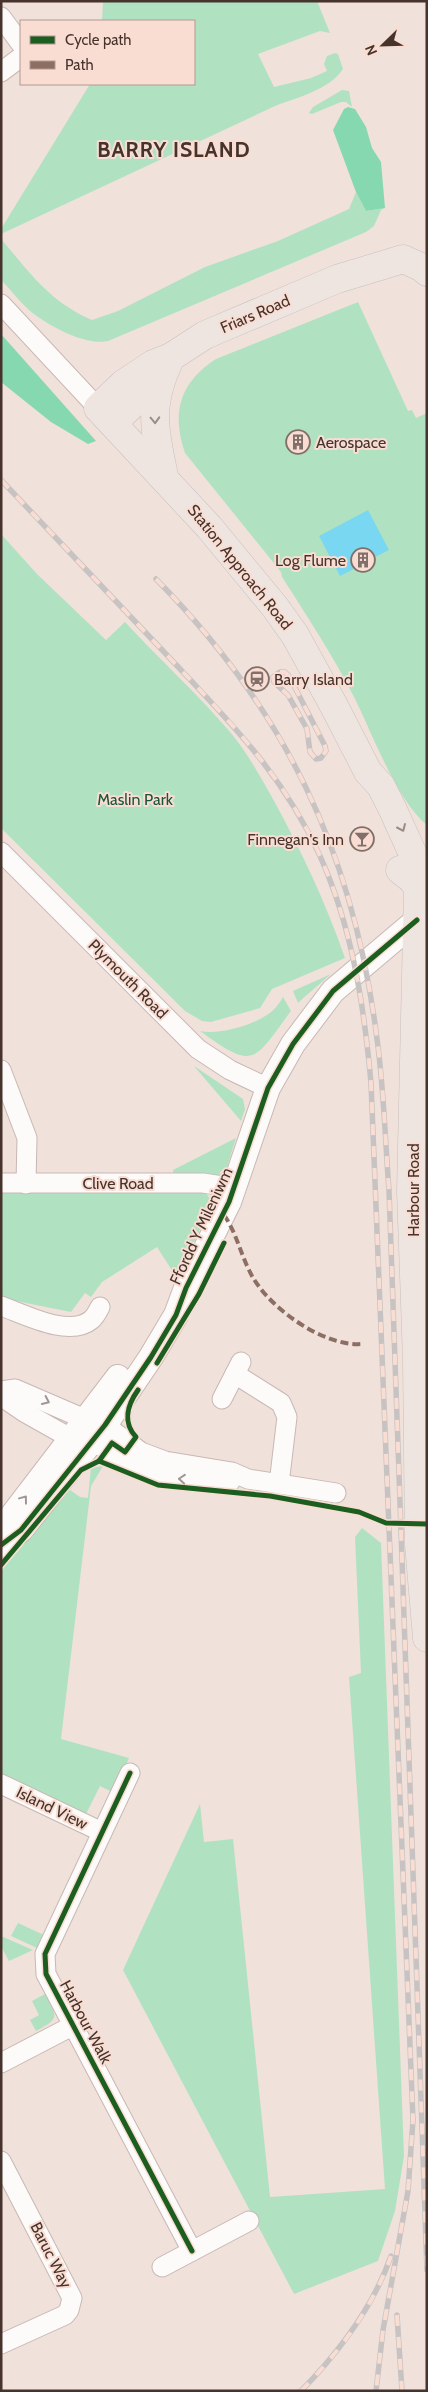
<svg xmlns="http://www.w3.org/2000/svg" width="428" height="2392" viewBox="0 0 428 2392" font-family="Cabin,sans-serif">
<rect width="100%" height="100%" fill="#f0e1db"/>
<!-- green -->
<g fill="#b0e2c2">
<path d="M103,1H317L330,33L320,31L258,54L274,87L311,78L327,71L324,64L327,56L335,53L338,54L343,69C329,90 298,97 275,106L1,234V229L90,84H194V21H102Z"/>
<polygon points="342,90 349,91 352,107 346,102 341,102 312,114 309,113 313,107"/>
<path d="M356,192L366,211L385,208L381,210L374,226L366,232L108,341C86,346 51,327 34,314C22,305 12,291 1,280V239C30,273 50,302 92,320L118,311L205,267L278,241L349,209Z"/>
<path d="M358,302L408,411L412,410L416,418L427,413V825C396,800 372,732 353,695C332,654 307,616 282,577L281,572L185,453C171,413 180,382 216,359Z"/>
<path d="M1,534L37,574L106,640L125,622C159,659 198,694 230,732C247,752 260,776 273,799C301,850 326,903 345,958L272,989L260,1008L211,1022L202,1021L185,1011L1,828Z"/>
<polygon points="331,974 301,1000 298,1003 293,991"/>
<path d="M283,997L291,1011C253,1062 255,1071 200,1031C220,1035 255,1025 271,1012C276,1008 280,1002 283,997Z"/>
<polygon points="194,1066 243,1099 245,1109 241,1121"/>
<polygon points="236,1138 227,1167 220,1172 221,1176 174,1177 173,1170"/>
<polygon points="1,1187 206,1193 212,1202 197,1236 175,1275 157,1247 102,1282 91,1297 85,1293 71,1312 1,1298"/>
<polygon points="103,1466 91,1486 61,1739 129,1758 114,1793 100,1786 86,1814 1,1773 1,1571 70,1490 80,1497 88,1498 91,1468"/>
<polygon points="362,1528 381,1543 404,2156 395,2211 378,2261 294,2294 123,1970 200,1804 204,1842 233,1839 270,2197 385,2189 349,1677 361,1673 355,1537"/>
<polygon points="18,1923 44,1935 37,1948 11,1936"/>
<polygon points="1,1936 33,1950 9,1961 1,1946"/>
<path d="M45,1994C57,2017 61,2018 36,2031L30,2020L39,2015L32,2001Z"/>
</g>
<!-- forest -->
<g fill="#86d8b1">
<polygon points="348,107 355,109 366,127 372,148 381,162 385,208 366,211 356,192 333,130 344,109"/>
<polygon points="1,334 96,441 88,444 51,422 1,382"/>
</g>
<!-- water -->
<polygon fill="#7ad7f1" points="368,510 389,550 373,558 369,550 351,559 356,568 340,576 319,536"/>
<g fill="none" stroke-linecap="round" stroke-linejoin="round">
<!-- minor casing -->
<g stroke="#c8b8b3" stroke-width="21">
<g id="minor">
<polyline points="1,17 21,44"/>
<polyline points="1,72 21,57"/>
<polyline points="1,304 98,408"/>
<polyline points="1,852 198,1049 230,1070 268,1088"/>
<polyline points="1,1070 27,1138 26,1184"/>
<polyline points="1,1183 203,1183 235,1188"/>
<path d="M1,1306C24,1314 69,1338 91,1320C95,1317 98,1311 100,1307"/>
<polyline points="235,1374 281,1403 287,1417 279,1484"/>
<polyline points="1,1391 15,1389 87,1420 105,1425 141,1452 165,1461 232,1472 248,1479 336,1493"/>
<polyline points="5,1392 8,1401 24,1412 72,1439 91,1441 149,1472 182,1480 230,1482"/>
<polyline points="222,1399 241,1362"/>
<polyline points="130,1773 45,1954 46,1974 192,2251"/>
<polyline points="1,1784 102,1832"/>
<polyline points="1,2063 74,2025"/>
<polyline points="1,2161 72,2298 69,2310 65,2315 1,2344"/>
<polyline points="162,2267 249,2221"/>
</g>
</g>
<!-- tertiary casing -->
<g stroke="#c8b8b3" stroke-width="26">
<g id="tertiary">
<polyline points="4,1535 10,1518 118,1377"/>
<polyline points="1,1545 21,1530 105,1425 151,1357 176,1315 186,1288 229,1202 268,1088 293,1044 333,991 417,920"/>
</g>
</g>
<!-- primary casing -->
<g stroke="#c9c0bc" stroke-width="29">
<g id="primary">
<polyline points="113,423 162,376"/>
<path d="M164,476C154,427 148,404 171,357"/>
<polyline points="400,870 414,881 418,890 411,1191 417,1359 419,1544 427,1638"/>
<polyline points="414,881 417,863 393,810 381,786 368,772 334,706 295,635 275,607 209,527 98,408 123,384 153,364 171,357 205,335 337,279 403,259 421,267 427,272"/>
</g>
</g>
<!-- minor -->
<use href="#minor" stroke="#fdfafa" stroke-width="19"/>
<!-- tertiary -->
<use href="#tertiary" stroke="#fdfafa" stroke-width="24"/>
<!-- primary -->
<use href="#primary" stroke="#eee5e1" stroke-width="28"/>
<!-- rail casing -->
<g stroke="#c7c3c2" stroke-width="5.5">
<g id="rail">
<path d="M1,480C56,538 110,595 165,653C226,718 282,772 320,856C352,927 364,1005 371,1083L413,2120L408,2191L383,2330L376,2391"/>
<path d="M156,579C287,712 354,855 377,1039C384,1089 385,1140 389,1190L427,2270"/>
<polygon points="280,672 285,672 289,676 325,746 326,751 321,758 316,759 310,752 307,729 288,695 274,682 273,677"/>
<polyline points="397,2315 402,2391"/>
<path d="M301,2391C339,2352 373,2308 391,2256"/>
</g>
</g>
<!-- rail -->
<use href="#rail" stroke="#f9ddd2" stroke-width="4" stroke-dasharray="11" stroke-linecap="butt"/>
<!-- quiet -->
<path stroke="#8d6e63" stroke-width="4" stroke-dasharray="8 4" stroke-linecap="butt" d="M224,1215C236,1232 240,1252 249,1270C265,1306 323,1347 362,1344"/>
<!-- cycleway casing -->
<g stroke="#f9ddd2" stroke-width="8">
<g id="cycleway">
<polyline points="157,1363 199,1294 224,1243"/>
<path d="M99,1461L112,1443L125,1452L136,1437C122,1422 128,1404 138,1390"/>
<polyline points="1,1545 21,1530 105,1425 151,1357 176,1315 186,1288 229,1202 268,1088 293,1044 333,991 417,920"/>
<polyline points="1,1565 81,1470 99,1461 158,1485 270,1496 359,1512 386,1523 427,1524"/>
<polyline points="130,1773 45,1954 46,1974 192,2251"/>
</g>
</g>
<!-- cycleway -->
<use href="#cycleway" stroke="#1b5e20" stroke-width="5"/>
</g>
<!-- one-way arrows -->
<defs><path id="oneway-chevron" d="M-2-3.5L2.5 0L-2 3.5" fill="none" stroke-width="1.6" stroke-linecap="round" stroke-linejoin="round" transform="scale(1.25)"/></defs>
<g stroke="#9a8c86">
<use href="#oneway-chevron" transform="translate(155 420) rotate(88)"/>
<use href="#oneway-chevron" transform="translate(402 828) rotate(66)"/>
</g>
<g stroke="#a19693">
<use href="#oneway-chevron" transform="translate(46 1401) rotate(25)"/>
<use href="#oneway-chevron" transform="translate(182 1479) rotate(-175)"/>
<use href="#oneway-chevron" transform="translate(24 1499) rotate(-53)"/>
</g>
<!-- icons -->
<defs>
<g id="building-ring" transform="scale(1.25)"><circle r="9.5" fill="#f9ddd2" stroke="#817069" stroke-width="1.5"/><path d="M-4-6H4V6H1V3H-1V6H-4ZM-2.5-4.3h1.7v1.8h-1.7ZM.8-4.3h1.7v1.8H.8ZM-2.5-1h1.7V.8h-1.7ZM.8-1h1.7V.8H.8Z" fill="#817069"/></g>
<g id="station-ring" transform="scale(1.25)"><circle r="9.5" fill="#f9ddd2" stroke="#817069" stroke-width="1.5"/><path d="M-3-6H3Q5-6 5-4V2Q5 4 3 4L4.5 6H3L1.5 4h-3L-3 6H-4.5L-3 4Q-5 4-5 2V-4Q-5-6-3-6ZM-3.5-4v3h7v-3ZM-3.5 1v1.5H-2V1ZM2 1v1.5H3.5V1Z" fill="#817069"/></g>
<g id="bar-ring" transform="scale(1.25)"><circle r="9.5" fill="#f9ddd2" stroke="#817069" stroke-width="1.5"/><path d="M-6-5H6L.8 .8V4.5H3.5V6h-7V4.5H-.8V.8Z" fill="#817069"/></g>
</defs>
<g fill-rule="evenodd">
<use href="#building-ring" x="298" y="442"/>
<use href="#building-ring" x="363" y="560"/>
<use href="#station-ring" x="257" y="679"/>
<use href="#bar-ring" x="362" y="839"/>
</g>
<g text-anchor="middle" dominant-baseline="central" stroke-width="4" stroke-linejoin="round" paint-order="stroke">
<!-- street labels -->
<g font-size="16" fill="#45332c" stroke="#f9ddd2">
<text transform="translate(255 314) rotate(-23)">Friars Road</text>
<text transform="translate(240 567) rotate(51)">Station Approach Road</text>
<text transform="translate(128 979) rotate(45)">Plymouth Road</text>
<text x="118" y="1183">Clive Road</text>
<text transform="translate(413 1190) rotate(-90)">Harbour Road</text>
<text transform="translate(201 1226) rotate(-65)">Ffordd Y Mileniwm</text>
<text transform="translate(52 1808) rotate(26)">Island View</text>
<text transform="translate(86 2022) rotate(62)">Harbour Walk</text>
<text transform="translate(51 2255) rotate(63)">Baruc Way</text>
</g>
<!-- poi labels -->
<g font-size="16" fill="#45332c" stroke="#f9ddd2" text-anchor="start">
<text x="316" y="442">Aerospace</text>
<text x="346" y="560" text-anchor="end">Log Flume</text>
<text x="274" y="679">Barry Island</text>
<text x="344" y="839" text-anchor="end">Finnegan's Inn</text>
</g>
<!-- park labels -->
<g font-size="16" fill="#1a553b" stroke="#f9ddd2">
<text x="135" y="799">Maslin Park</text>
</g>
<!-- district labels -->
<g font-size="21" font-weight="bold" letter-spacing="1" fill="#45332c" stroke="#f9ddd2">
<text x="174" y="149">BARRY ISLAND</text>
</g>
</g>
<!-- border -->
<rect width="428" height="2392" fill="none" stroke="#45332c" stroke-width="5"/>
<!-- legend -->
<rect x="20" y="20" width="175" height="65" fill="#f9ddd2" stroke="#b19990"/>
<rect x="30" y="36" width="25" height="8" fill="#1b5e20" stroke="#b19990"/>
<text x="65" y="45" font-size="15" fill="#45332c">Cycle path</text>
<rect x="30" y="61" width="25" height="8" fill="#8d6e63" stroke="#b19990"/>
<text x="65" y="70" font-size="15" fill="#45332c">Path</text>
<!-- north arrow -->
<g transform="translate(383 45) rotate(247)" stroke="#f9ddd2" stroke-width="4" paint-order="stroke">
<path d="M0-4L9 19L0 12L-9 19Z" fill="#45332c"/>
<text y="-8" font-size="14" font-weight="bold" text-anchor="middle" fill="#45332c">N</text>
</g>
</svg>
